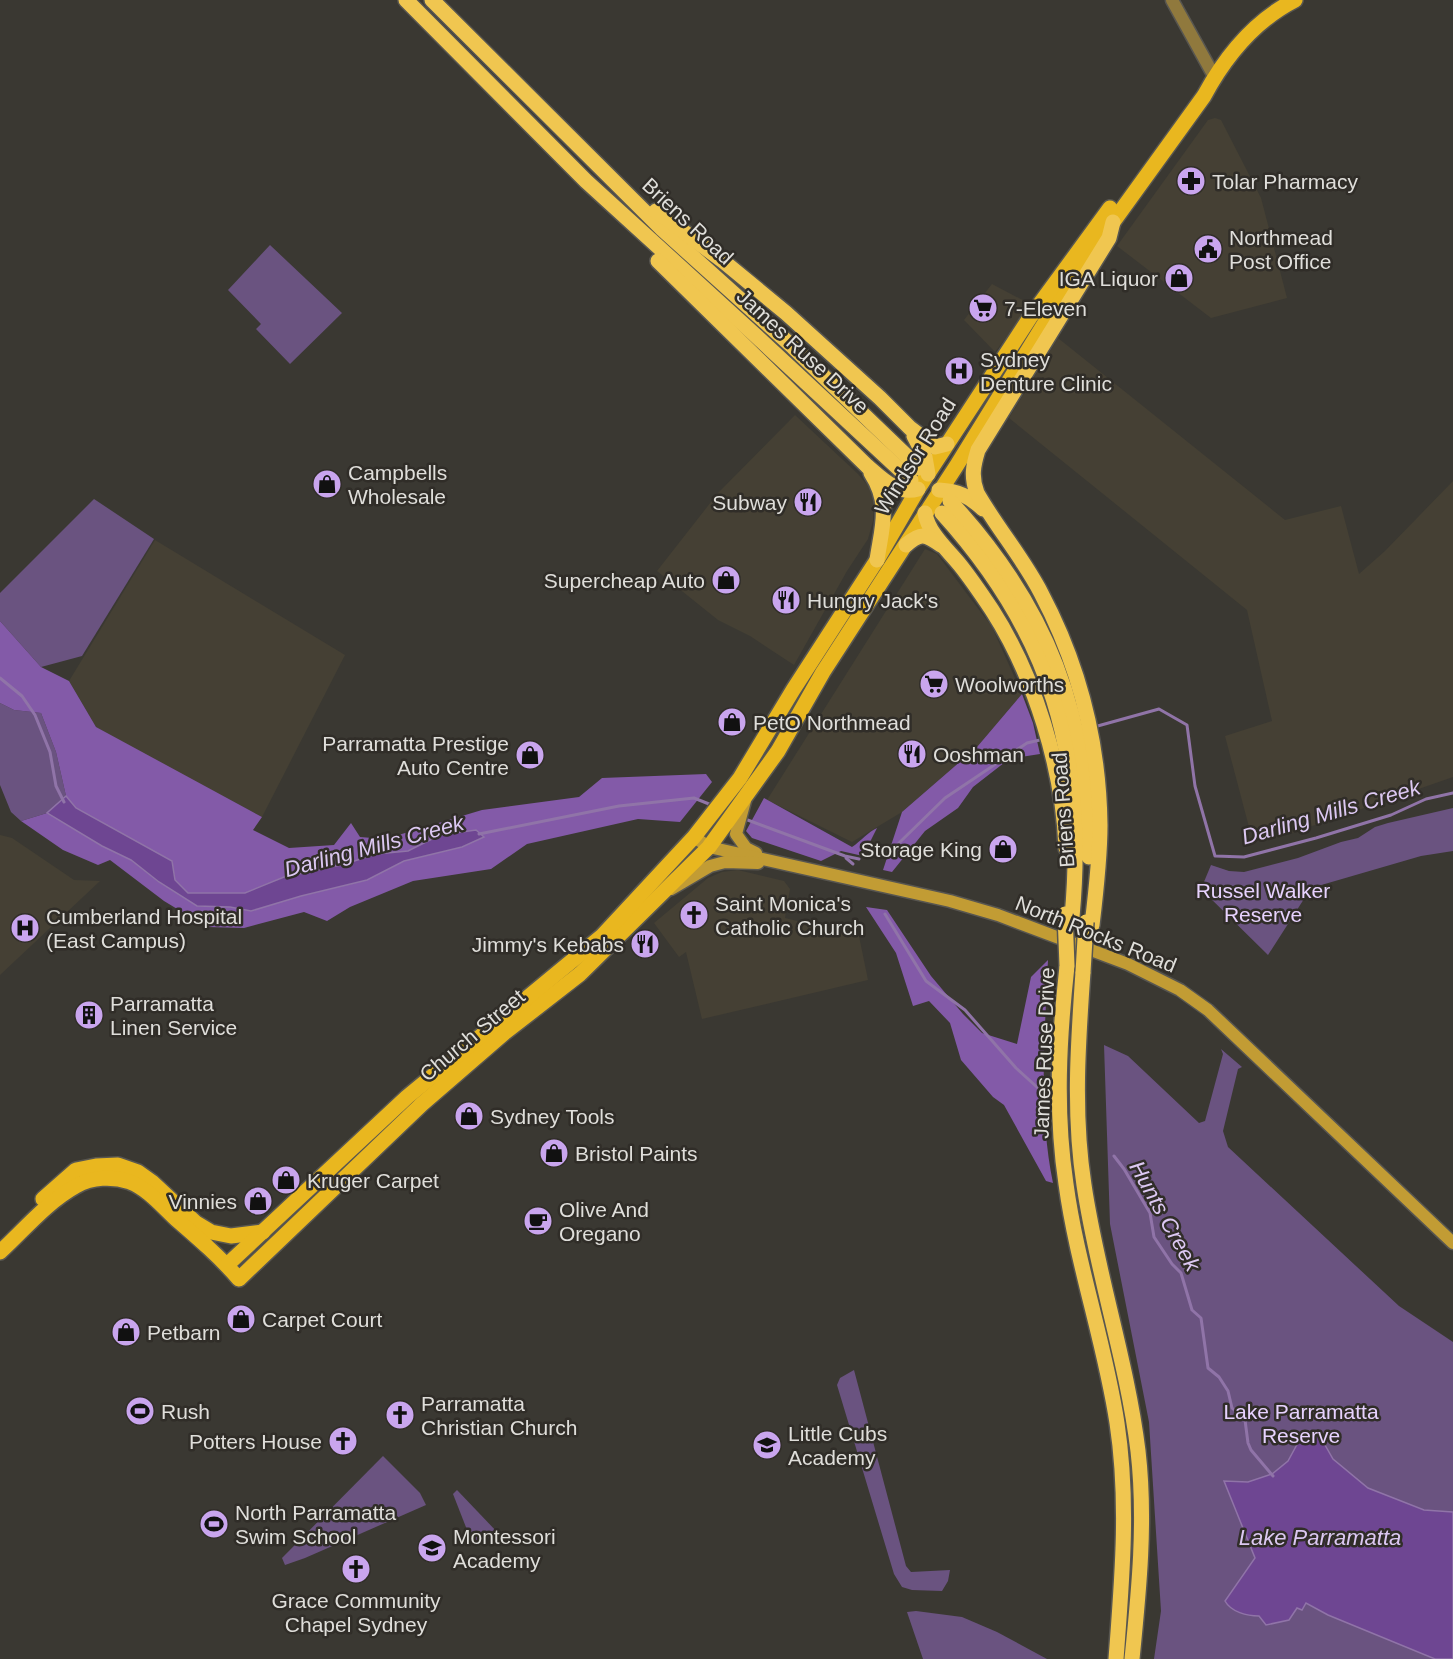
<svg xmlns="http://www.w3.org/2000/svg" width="1453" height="1659" viewBox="0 0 1453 1659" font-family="Helvetica,sans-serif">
<rect width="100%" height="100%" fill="#3a3832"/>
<!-- built -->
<g fill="#454034">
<polygon points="1215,118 1221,120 1261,198 1287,298 1211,318 1117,246 1208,120"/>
<polygon points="992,284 1032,305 995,352 964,320"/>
<polygon points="1058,338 1285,520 1341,506 1359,574 1385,551 1453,481 1453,777 1292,833 1249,827 1225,736 1272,721 1247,610 1009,418"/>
<polygon points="795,415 858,474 870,488 874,501 873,521 868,539 847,571 794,665 750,636 718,620 657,571 718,493"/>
<polygon points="155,540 345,655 262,817 154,760 96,727 69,681"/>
<polygon points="925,549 937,554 992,627 1022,694 977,747 902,812 852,842 767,800"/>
<polygon points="0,835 12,838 74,880 100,881 0,975"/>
<polygon points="738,870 784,881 790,889 785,918 859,936 868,980 702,1019 686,952 679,957 654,923 708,878 722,872"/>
</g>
<!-- green -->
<g fill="#6a5380">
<polygon points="270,245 342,313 290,364 256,329 261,324 228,290"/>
<polygon points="94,499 154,539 82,656 41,667 0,621 0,593"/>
<polygon points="0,703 14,710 41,713 56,752 66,796 47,813 21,821 11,812 0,785"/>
<polygon points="1453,808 1453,851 1421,856 1311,888 1268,955 1201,889 1211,865 1229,871 1244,872 1298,858 1341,842 1358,838 1375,827 1388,823"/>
<polygon points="1104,1045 1128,1056 1199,1123 1205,1121 1223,1054 1221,1049 1242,1067 1238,1069 1223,1131 1228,1147 1399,1306 1453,1342 1453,1659 1154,1659 1161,1611 1149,1422 1110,1224"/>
<polygon points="854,1370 906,1566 911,1572 950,1570 948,1581 942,1591 912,1590 902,1587 894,1574 837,1385 840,1378"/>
<polygon points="383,1456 420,1493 426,1505 305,1558 285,1565 282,1558"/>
<polygon points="457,1490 498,1533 484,1541 471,1540 453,1494"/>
<polygon points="916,1611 962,1617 997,1632 1047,1659 923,1659 907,1612"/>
</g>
<!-- forest -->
<g fill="#835aa8">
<polygon points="0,621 41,667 69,681 96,727 262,817 253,830 289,848 334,845 351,823 360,837 385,839 482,810 579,797 602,778 706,774 712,782 680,822 638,819 527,844 491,869 413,881 350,907 327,921 304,912 244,928 207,927 164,901 110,860 98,865 63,850 21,821 47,813 102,846 131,860 159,882 197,906 230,907 251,911 301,896 367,880 404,861 462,847 484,837 440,835 408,851 376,854 345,864 284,877 245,893 188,893 175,880 172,861 76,808 66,796 56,752 41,713 14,710 0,703"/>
<polygon points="1022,694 1033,723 1040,754 1009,759 973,787 958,808 925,831 892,872 883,870 902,812 977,747"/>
<path d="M764,798L852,847C861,841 868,832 877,828L863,856L841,851L821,861L752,838L746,831Z"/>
<path d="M866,907L887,910L931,976L963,1014L982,1033L1017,1044L1031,977L1048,960C1045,1033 1038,1110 1053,1183L1046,1181L1004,1105L993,1097L961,1060L950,1023L929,1001L913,1006L896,953Z"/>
</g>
<!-- water -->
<g fill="#6e4692" stroke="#9074a8" stroke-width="1.5">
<polygon points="66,796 76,808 172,861 175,880 188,893 245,893 284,877 345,864 376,854 408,851 440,835 476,830 484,837 462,847 404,861 367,880 301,896 251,911 230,907 197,906 159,882 131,860 102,846 47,813"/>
<path d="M1317,1431L1333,1459L1368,1488L1424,1510L1453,1512V1659H1435L1328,1615L1306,1603L1302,1610L1297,1608L1289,1620L1266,1625L1259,1616C1247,1616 1231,1612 1225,1601L1255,1558L1224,1481L1248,1482L1272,1474L1288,1461L1300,1439Z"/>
</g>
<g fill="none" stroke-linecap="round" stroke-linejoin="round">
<!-- stream -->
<g stroke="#9074a8" stroke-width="3">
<polyline points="0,678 22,696 35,715 50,752 56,786 64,802"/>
<polyline points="1094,727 1159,709 1187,725 1195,786 1215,856 1244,857 1316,838 1391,815 1426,799 1453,793"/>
<polyline points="745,819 845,856 859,859"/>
<polyline points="479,834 619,806 694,798 714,806"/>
<polyline points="899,843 945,798 1027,743 1044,739"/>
<polyline points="846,858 853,864"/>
<polyline points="885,914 926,981 965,1010 1016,1068 1049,1098"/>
<polyline points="1114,1156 1124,1169 1150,1213 1154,1237 1172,1264 1181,1273 1192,1310 1201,1318 1208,1368 1219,1377 1228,1391 1232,1408 1245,1420 1248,1443 1251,1450 1273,1476"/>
</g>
<!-- tertiary casing -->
<g stroke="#585650" stroke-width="15">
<polyline id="tertiary" points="1172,0 1214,76"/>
</g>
<!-- secondary casing -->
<g stroke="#585650" stroke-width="15">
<g id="secondary">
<polyline points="745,801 736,834 746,848 756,853"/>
<polyline points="694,837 709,847 950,901 998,915 1128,964 1180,990 1208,1010 1453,1243"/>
<polyline points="671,889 710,866 725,862 758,863"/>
</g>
</g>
<!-- primary casing -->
<g stroke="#585650" stroke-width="18">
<g id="primary">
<polyline points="43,1199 76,1170 96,1166 118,1165 138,1172 152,1182 196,1223 211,1232 231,1236 263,1232"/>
<path d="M0,1252C24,1230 47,1202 76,1186C92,1177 112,1176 130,1182C148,1189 162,1206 176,1219C198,1238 220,1257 239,1279L422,1104L503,1034L580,974L709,847L778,751L823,672L957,465L1051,313L1113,222L1204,96C1225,57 1254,21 1295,0"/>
<polyline points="227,1265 407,1097 602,936 694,837 740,778 793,690 877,560 918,489 1031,316 1110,208"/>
</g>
</g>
<!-- trunk casing -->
<g stroke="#585650" stroke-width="18">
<g id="trunk">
<polyline points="406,0 586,181 754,334 911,480"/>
<polyline points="432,0 662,229 793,347 919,468"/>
<polyline points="656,211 723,261 786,313 880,398 910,428 935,447 947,444"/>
<path d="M658,261L867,466C882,479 897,495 918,489"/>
<polyline points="914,436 925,457 928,474"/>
<path d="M871,473C891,504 882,526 877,560"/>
<path d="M939,490C958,491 969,496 983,509"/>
<path d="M950,501C1047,606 1089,715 1089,857"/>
<path d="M925,513C928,533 948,550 960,565C972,580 982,595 992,610C1035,677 1063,769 1066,848"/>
<path d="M942,513C1051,633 1087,756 1072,917"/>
<path d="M906,545C921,532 925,534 941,545"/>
<path d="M1092,925C1096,892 1100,858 1100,825C1099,743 1079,665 1041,593C1023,558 997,528 977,493C971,477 973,466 978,450L1109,238L1113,222"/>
<path d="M1067,966C1059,1039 1055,1111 1066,1184C1077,1265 1105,1343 1117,1423C1129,1502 1122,1580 1116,1659"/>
<path d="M1083,972C1078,1043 1073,1114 1084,1185C1097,1274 1127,1361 1138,1451C1146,1520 1139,1590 1132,1659"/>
</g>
</g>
<!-- tertiary -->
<use href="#tertiary" stroke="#90793d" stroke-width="12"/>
<!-- secondary -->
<use href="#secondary" stroke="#c29c34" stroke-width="12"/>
<!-- primary -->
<use href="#primary" stroke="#e9b71f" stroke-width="15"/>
<!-- trunk -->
<use href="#trunk" stroke="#f0c650" stroke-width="15"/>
<!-- trunk-bridge casing -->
<g stroke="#585650" stroke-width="18" stroke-linecap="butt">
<g id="trunk-bridge">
<polyline points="1065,914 1067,966"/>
<polyline points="1083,972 1086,922"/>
</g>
</g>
<!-- trunk-bridge -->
<use href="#trunk-bridge" stroke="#f0c650" stroke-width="15"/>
</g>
<!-- icons -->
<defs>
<g id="pharmacy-disc" transform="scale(1.5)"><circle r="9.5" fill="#c9a5ee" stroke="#302d28"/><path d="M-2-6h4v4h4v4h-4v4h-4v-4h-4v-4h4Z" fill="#111"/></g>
<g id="civic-disc" transform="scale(1.5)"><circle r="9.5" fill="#c9a5ee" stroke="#302d28"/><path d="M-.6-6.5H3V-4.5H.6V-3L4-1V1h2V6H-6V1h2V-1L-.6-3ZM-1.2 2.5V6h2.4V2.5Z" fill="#111"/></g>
<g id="shop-disc" transform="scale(1.5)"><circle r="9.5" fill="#c9a5ee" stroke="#302d28"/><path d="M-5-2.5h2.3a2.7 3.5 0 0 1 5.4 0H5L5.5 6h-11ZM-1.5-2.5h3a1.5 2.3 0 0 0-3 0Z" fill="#111"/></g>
<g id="supermarket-disc" transform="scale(1.5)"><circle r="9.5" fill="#c9a5ee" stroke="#302d28"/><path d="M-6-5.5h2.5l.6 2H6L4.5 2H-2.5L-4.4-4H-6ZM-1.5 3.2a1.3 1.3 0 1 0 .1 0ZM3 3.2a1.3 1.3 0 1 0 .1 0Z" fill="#111"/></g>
<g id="hospital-disc" transform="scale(1.5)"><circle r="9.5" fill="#c9a5ee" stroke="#302d28"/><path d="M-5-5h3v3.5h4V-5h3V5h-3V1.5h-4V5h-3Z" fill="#111"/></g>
<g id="restaurant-disc" transform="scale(1.5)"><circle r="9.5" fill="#c9a5ee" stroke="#302d28"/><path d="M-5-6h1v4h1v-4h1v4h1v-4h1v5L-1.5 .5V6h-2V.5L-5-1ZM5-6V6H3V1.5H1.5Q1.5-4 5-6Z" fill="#111"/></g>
<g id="church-disc" transform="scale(1.5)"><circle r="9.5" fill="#c9a5ee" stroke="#302d28"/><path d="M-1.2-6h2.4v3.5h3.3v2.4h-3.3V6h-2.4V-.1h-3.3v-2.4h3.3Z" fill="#111"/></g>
<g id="building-disc" transform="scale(1.5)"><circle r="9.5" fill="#c9a5ee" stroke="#302d28"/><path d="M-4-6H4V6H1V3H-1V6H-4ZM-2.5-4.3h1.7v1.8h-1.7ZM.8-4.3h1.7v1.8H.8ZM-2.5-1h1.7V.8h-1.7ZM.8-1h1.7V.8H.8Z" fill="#111"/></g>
<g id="cafe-disc" transform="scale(1.5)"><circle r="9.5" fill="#c9a5ee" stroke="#302d28"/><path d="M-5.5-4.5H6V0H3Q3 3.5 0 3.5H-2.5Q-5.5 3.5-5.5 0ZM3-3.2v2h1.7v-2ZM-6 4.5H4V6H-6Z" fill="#111"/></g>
<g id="stadium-disc" transform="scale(1.5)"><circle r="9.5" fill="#c9a5ee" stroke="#302d28"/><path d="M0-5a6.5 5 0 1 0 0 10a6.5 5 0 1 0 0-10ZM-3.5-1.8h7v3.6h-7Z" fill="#111"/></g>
<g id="school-disc" transform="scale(1.5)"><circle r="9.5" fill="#c9a5ee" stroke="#302d28"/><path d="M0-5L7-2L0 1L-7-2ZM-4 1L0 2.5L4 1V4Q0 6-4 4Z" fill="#111"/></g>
</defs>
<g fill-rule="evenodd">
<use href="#pharmacy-disc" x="1191" y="181"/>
<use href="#civic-disc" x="1208" y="249"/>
<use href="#shop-disc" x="1179" y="278"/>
<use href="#supermarket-disc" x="983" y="308"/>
<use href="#hospital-disc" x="959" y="371"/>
<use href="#shop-disc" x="327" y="484"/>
<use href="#restaurant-disc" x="808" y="502"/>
<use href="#shop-disc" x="726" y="580"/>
<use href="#restaurant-disc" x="786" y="600"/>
<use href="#supermarket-disc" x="934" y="684"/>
<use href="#shop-disc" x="732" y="722"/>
<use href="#restaurant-disc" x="912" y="754"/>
<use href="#shop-disc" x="530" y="755"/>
<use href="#shop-disc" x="1003" y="849"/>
<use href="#church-disc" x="694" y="915"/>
<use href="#hospital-disc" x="25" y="928"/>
<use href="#restaurant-disc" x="645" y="944"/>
<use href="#building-disc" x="89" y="1015"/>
<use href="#shop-disc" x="469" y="1116"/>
<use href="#shop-disc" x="554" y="1153"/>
<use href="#shop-disc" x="286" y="1180"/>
<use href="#shop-disc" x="258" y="1201"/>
<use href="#cafe-disc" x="538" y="1221"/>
<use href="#shop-disc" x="241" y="1319"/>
<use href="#shop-disc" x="126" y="1332"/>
<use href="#stadium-disc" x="140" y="1411"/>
<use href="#church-disc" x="400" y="1415"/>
<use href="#church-disc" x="343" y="1441"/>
<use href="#school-disc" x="767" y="1445"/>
<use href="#stadium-disc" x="214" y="1524"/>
<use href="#school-disc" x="432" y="1548"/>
<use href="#church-disc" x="356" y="1569"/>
</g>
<g text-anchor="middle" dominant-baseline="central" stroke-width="5" stroke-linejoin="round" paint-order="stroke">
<!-- poi labels -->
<g font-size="21" fill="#dfdeda" stroke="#302d28" text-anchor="start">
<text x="1212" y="181">Tolar Pharmacy</text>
<text x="1229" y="237">Northmead<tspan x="1229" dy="24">Post Office</tspan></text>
<text x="1158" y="278" text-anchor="end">IGA Liquor</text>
<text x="1004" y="308">7-Eleven</text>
<text x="980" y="359">Sydney<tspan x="980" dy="24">Denture Clinic</tspan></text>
<text x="348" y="472">Campbells<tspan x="348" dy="24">Wholesale</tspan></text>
<text x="787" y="502" text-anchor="end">Subway</text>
<text x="705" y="580" text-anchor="end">Supercheap Auto</text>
<text x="807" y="600">Hungry Jack's</text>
<text x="955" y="684">Woolworths</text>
<text x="753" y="722">PetO Northmead</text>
<text x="509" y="743" text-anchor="end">Parramatta Prestige<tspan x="509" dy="24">Auto Centre</tspan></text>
<text x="933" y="754">Ooshman</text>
<text x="982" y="849" text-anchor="end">Storage King</text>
<text x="715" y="903">Saint Monica's<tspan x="715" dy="24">Catholic Church</tspan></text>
<text x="46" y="916">Cumberland Hospital<tspan x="46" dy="24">(East Campus)</tspan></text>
<text x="624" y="944" text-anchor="end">Jimmy's Kebabs</text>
<text x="110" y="1003">Parramatta<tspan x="110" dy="24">Linen Service</tspan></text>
<text x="490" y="1116">Sydney Tools</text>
<text x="575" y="1153">Bristol Paints</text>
<text x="307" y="1180">Kruger Carpet</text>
<text x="237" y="1201" text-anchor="end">Vinnies</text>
<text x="559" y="1209">Olive And<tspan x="559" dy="24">Oregano</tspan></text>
<text x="262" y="1319">Carpet Court</text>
<text x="147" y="1332">Petbarn</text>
<text x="421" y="1403">Parramatta<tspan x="421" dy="24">Christian Church</tspan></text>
<text x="161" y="1411">Rush</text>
<text x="788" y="1433">Little Cubs<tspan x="788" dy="24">Academy</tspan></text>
<text x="322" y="1441" text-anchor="end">Potters House</text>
<text x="235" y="1512">North Parramatta<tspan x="235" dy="24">Swim School</tspan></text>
<text x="453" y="1536">Montessori<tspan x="453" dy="24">Academy</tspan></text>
<text x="356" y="1600" text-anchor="middle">Grace Community<tspan x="356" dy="24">Chapel Sydney</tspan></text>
</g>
<!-- street labels -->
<g font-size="21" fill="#dfdeda" stroke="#302d28">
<text transform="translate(688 221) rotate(43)">Briens Road</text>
<text transform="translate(803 351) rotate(43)">James Ruse Drive</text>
<text transform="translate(915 456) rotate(-58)">Windsor Road</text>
<text transform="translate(1063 810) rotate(-94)">Briens Road</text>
<text transform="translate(1096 934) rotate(22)">North Rocks Road</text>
<text transform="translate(472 1035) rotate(-40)">Church Street</text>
<text transform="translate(1044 1053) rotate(-88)">James Ruse Drive</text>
</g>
<!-- park labels -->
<g font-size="21" fill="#e7d2fe" stroke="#302d28">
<text x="1263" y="890">Russel Walker<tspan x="1263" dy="24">Reserve</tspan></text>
<text x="1301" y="1411">Lake Parramatta<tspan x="1301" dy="24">Reserve</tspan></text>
</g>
<!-- water labels -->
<g font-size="22" font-style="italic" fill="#dcc8f2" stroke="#302d28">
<text transform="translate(1331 812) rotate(-16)">Darling Mills Creek</text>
<text transform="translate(374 846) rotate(-15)">Darling Mills Creek</text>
<text transform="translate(1165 1216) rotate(61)">Hunts Creek</text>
<text x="1320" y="1537">Lake Parramatta</text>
</g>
</g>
</svg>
